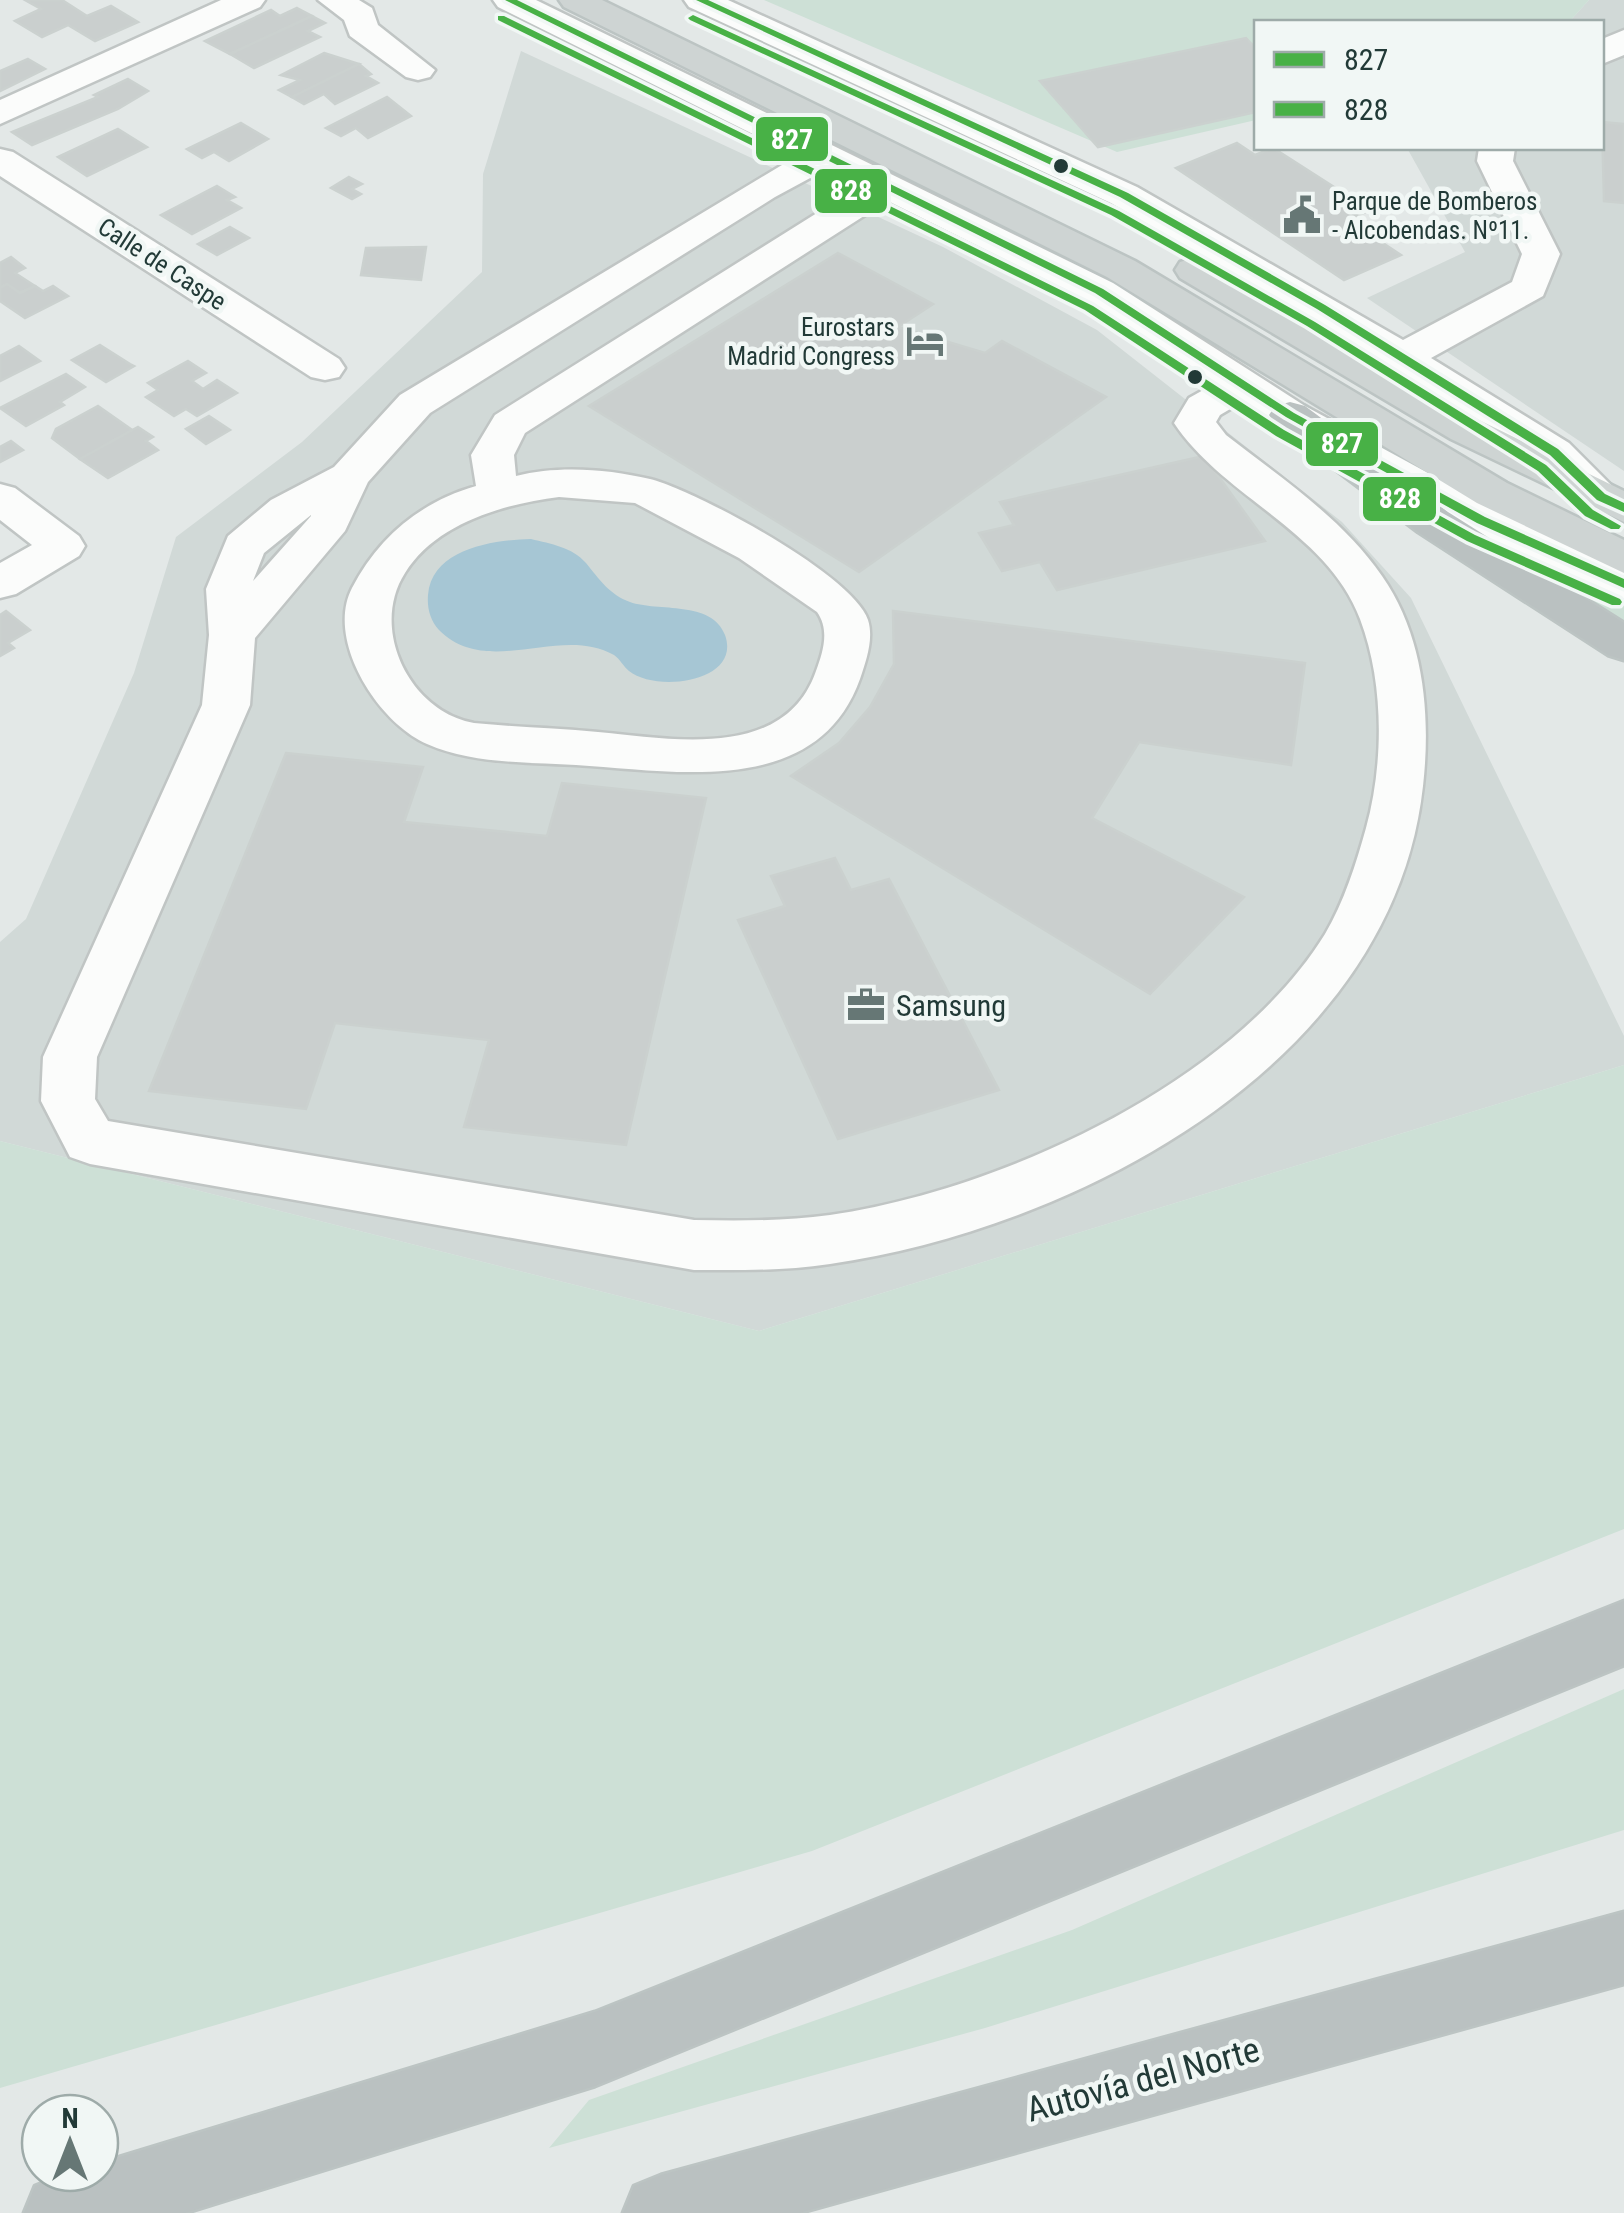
<svg xmlns="http://www.w3.org/2000/svg" width="1624" height="2213" viewBox="0 0 1624 2213" font-family="'Roboto Condensed',sans-serif">
<rect width="100%" height="100%" fill="#e3e8e7"/>
<!-- built -->
<g fill="#d1d9d7">
<polygon points="1589,0 1624,0 1624,471 1367,298 1465,252 1407,148 1602,148 1602,22 1569,22"/>
<polygon points="521,51 943,247 1097,330 1342,522 1411,598 1624,1036 1624,1065 759,1331 0,1141 0,942 26,919 134,673 176,537 302,442 482,272 483,174"/>
</g>
<!-- green -->
<g fill="#cde0d6">
<polygon points="764,0 1589,0 1569,22 1256,22 1256,120 1117,152"/>
<polygon points="1540,557 1624,594 1624,626 1552,578"/>
<polygon points="1624,1065 1624,1529 812,1851 0,2088 0,1141 759,1331"/>
<polygon points="1624,1689 1624,1830 985,2028 549,2148 589,2100 1072,1930"/>
</g>
<!-- water -->
<path fill="#a6c6d4" d="M531,539C551,544 572,547 586,563C599,579 610,595 630,602C658,612 712,600 725,635C742,682 656,693 629,671C623,666 620,659 614,655C560,624 488,679 439,630C430,620 427,608 428,595C432,548 495,540 531,539Z"/>
<!-- building -->
<g fill="#cacfce" stroke="#cbd1cf" stroke-width="2.5">
<polygon points="25,0 62,0 87,16 111,6 138,22 95,41 68,25 42,37 15,21 41,9"/>
<polygon points="297,8 312,16 230,54 205,41 271,10 280,16"/>
<polygon points="312,16 325,23 308,31 320,37 254,68 230,54"/>
<polygon points="1246,38 1256,49 1256,112 1098,147 1040,81"/>
<polygon points="324,53 359,64 292,97 279,90 300,80 281,75"/>
<polygon points="28,59 45,69 0,91 0,71"/>
<polygon points="359,64 371,74 366,76 378,83 335,104 324,94 304,104 292,97"/>
<polygon points="128,79 148,91 118,109 32,145 12,132 98,97 94,95"/>
<polygon points="387,97 411,116 368,138 356,128 341,136 326,128"/>
<polygon points="1602,122 1624,124 1624,203 1604,201"/>
<polygon points="241,123 268,139 229,161 214,152 202,158 187,149"/>
<polygon points="118,129 147,147 87,176 58,157"/>
<polygon points="1237,143 1255,155 1273,148 1370,210 1348,220 1401,255 1344,280 1176,168"/>
<polygon points="349,177 362,184 352,189 361,194 352,199 331,188"/>
<polygon points="217,186 235,197 227,200 241,208 192,234 161,215"/>
<polygon points="230,227 249,238 217,255 198,244"/>
<polygon points="426,247 421,280 361,275 366,248"/>
<polygon points="838,253 933,304 898,327 985,353 1002,341 1106,397 859,572 589,406"/>
<polygon points="11,257 25,268 15,273 35,286 20,293 7,284 0,288 0,263"/>
<polygon points="7,284 20,293 35,286 43,291 53,286 68,296 25,318 0,301 0,288"/>
<polygon points="100,345 130,364 134,366 106,382 72,360"/>
<polygon points="19,346 40,361 0,381 0,356"/>
<polygon points="188,361 206,373 192,381 203,389 217,380 237,393 197,416 186,409 174,416 146,397 158,390 148,383"/>
<polygon points="66,374 85,387 60,402 64,405 26,426 0,408"/>
<polygon points="98,406 132,430 80,459 52,438 56,429"/>
<polygon points="209,416 230,430 206,444 186,429"/>
<polygon points="138,427 153,437 146,441 158,450 108,478 80,459"/>
<polygon points="11,441 23,450 0,462 0,447"/>
<polygon points="1204,456 1265,541 1057,590 1040,562 1002,571 979,533 1014,525 1000,502"/>
<polygon points="6,611 30,630 8,643 14,648 0,656 0,615"/>
<polygon points="893,611 1305,663 1291,765 1139,742 1092,818 1244,897 1150,994 791,776 839,743 870,707 894,664"/>
<polygon points="286,753 423,767 404,822 547,836 562,783 706,798 626,1145 464,1127 489,1040 335,1023 306,1109 149,1091"/>
<polygon points="835,858 851,890 889,879 999,1090 838,1139 738,920 785,906 771,876"/>
</g>
<g fill="none" stroke-linecap="round" stroke-linejoin="round">
<!-- minor casing -->
<g stroke="#c0c5c4" stroke-width="5">
<g id="minor">
<polygon points="221,0 265,0 260,7 0,124 0,100"/>
<polygon points="318,0 359,0 372,8 378,25 435,70 430,77 418,80 406,77 350,36 344,20"/>
<path d="M493,0H536L1113,283L1305,406L1496,510L1624,566V599L1466,530L1242,402L1220,415L1216,422L1226,435C1281,478 1342,518 1382,576C1424,636 1431,715 1423,786C1393,1063 1078,1228 830,1264C784,1271 740,1270 694,1270L90,1164L70,1157L41,1101L43,1057L202,705L209,635L206,589L228,536L271,500L334,467L400,395L797,156L498,7ZM825,170L863,188L852,191L495,415L471,455L476,486C420,502 378,538 352,588C325,640 378,723 427,744C472,764 527,762 576,765C675,771 817,799 860,679C866,661 874,639 868,620C853,575 697,491 650,479C608,469 558,465 516,476L514,455L525,433L878,207L884,199L1085,299L1214,384L1189,398L1174,423C1224,498 1327,531 1360,619C1384,682 1384,763 1366,828C1356,864 1344,902 1325,934C1232,1085 1000,1190 830,1215C785,1221 740,1221 694,1220L108,1121L95,1099L97,1057L250,705L255,638L345,531L368,482L430,413L775,197ZM559,497L635,503L739,558L817,612C830,630 823,652 816,671C785,761 672,739 598,732C556,728 515,727 474,723C410,712 369,629 405,573C436,523 504,504 559,497ZM311,515V516L253,581L264,553Z"/>
<polygon points="684,0 728,0 1137,187 1403,340 1512,282 1522,254 1477,161 1479,148 1515,148 1513,161 1560,254 1543,296 1431,358 1569,443 1623,497 1616,507 1601,511 1586,507 1539,461 1307,315 1111,203 689,7"/>
<polygon points="1624,30 1624,55 1602,64 1602,39"/>
<polygon points="0,149 13,152 339,359 345,368 339,377 325,380 311,377 0,176"/>
<polygon points="0,484 15,488 79,536 85,546 79,556 16,594 0,598 0,563 32,545 0,520"/>
</g>
</g>
<!-- major casing -->
<g stroke="#bcc4c3" stroke-width="5">
<g id="major">
<polygon points="559,0 602,0 1135,261 1507,483 1624,540 1624,573 1477,503 1107,277 564,7"/>
<polygon points="1194,258 1208,262 1481,421 1624,491 1624,522 1451,439 1180,278 1175,270 1180,262"/>
</g>
</g>
<!-- highway casing -->
<g stroke="#bcc4c3" stroke-width="5">
<g id="highway">
<polygon points="1290,402 1305,406 1448,512 1624,623 1624,660 1608,655 1418,532 1275,424 1269,415 1275,406"/>
<polygon points="1624,1601 1624,1665 595,2086 185,2213 24,2213 35,2186 67,2173 100,2173 100,2163 595,2012"/>
<polygon points="1624,1912 1624,1984 799,2213 623,2213 634,2186 661,2175"/>
</g>
</g>
<!-- minor -->
<use href="#minor" fill="#fbfcfb" fill-rule="evenodd"/>
<!-- major -->
<use href="#major" fill="#ced4d3" fill-rule="evenodd"/>
<!-- highway -->
<use href="#highway" fill="#bac1c1" fill-rule="evenodd"/>
<!-- bus-1 casing -->
<g stroke="#f1f7f5" stroke-width="7">
<g id="bus-1">
<polygon points="505,0 517,0 1103,289 1294,413 1485,517 1624,579 1624,588 1477,523 1286,417 1095,293"/>
<polygon points="696,0 708,0 1128,193 1325,305 1558,449 1605,494 1624,503 1624,512 1597,500 1550,455 1317,309 1120,197"/>
</g>
</g>
<!-- bus-2 casing -->
<g stroke="#f1f7f5" stroke-width="7">
<g id="bus-2">
<polygon points="693,15 1119,211 1315,322 1546,465 1593,510 1621,526 1619,529 1611,529 1585,516 1538,471 1307,326 1111,215 690,20 688,18"/>
<polygon points="498,16 504,16 1093,306 1284,430 1475,535 1620,599 1622,602 1620,605 1612,605 1467,541 1276,436 1085,310 498,20"/>
</g>
</g>
<!-- bus-1 -->
<use href="#bus-1" fill="#48b146" fill-rule="evenodd"/>
<!-- bus-2 -->
<use href="#bus-2" fill="#48b146" fill-rule="evenodd"/>
</g>
<!-- icons -->
<defs>
<g id="civic-bare" transform="scale(3)"><path d="M-.6-6.5H3V-4.5H.6V-3L4-1V1h2V6H-6V1h2V-1L-.6-3ZM-1.2 2.5V6h2.4V2.5Z" fill="#667775" stroke="#f1f7f5" stroke-width="2.5" paint-order="stroke"/></g>
<g id="hotel-bare" transform="scale(3)"><path d="M-6-4.5h1.5V1H6V5H4.5V3h-9V5H-6ZM-4 0a1.8 1.8 0 1 1 3.6 0ZM.5 0V-2.5h3Q6-2.5 6 0Z" fill="#667775" stroke="#f1f7f5" stroke-width="2.5" paint-order="stroke"/></g>
<g id="office-bare" transform="scale(3)"><path d="M-6-3h4V-5.5h4V-3h4V5H-6ZM-1-4.5V-3h2v-1.5ZM-6 0V1H6V0Z" fill="#667775" stroke="#f1f7f5" stroke-width="2.5" paint-order="stroke"/></g>
</defs>
<g fill-rule="evenodd">
<use href="#civic-bare" x="1302" y="215"/>
<use href="#hotel-bare" x="925" y="341"/>
<use href="#office-bare" x="866" y="1005"/>
</g>
<!-- markers -->
<g fill="#223a37" stroke="#f1f7f5" stroke-width="4">
<circle cx="1061" cy="166" r="9"/>
<circle cx="1195" cy="377" r="9"/>
</g>
<g text-anchor="middle" dominant-baseline="central" stroke-width="9" stroke-linejoin="round" paint-order="stroke">
<!-- far-poi labels -->
<g font-size="25" fill="#223a37" stroke="#f1f7f5" text-anchor="start">
<text x="1332" y="201">Parque de Bomberos<tspan x="1332" dy="29">- Alcobendas. Nº11.</tspan></text>
<text x="895" y="327" text-anchor="end">Eurostars<tspan x="895" dy="29">Madrid Congress</tspan></text>
</g>
<!-- far-street labels -->
<g font-size="25" fill="#223a37" stroke="#f1f7f5">
<text transform="translate(162 264) rotate(33)">Calle de Caspe</text>
</g>
<!-- poi labels -->
<g font-size="30" fill="#223a37" stroke="#f1f7f5" text-anchor="start">
<text x="896" y="1005">Samsung</text>
</g>
<!-- near-street labels -->
<g font-size="35" fill="#223a37" stroke="#f1f7f5">
<text transform="translate(1143 2080) rotate(-15)">Autovía del Norte</text>
</g>
</g>
<g stroke="#f1f7f5" stroke-width="4">
<rect x="754" y="115" width="76" height="48" rx="10" fill="#48b146"/>
<rect x="813" y="167" width="76" height="48" rx="10" fill="#48b146"/>
<rect x="1304" y="420" width="76" height="48" rx="10" fill="#48b146"/>
<rect x="1361" y="475" width="77" height="48" rx="10" fill="#48b146"/>
</g>
<g font-size="28" text-anchor="middle" font-weight="bold" fill="#fff">
<text x="792" y="149">827</text>
<text x="851" y="200">828</text>
<text x="1342" y="453">827</text>
<text x="1400" y="508">828</text>
</g>
<!-- legend -->
<rect x="1254" y="20" width="350" height="130" fill="#f1f7f5" stroke="#9eaba9" stroke-width="2.5"/>
<rect x="1274" y="52" width="50" height="15" fill="#48b146" stroke="#9eaba9" stroke-width="2.5"/>
<text x="1344" y="70" font-size="30" fill="#223a37">827</text>
<rect x="1274" y="102" width="50" height="15" fill="#48b146" stroke="#9eaba9" stroke-width="2.5"/>
<text x="1344" y="120" font-size="30" fill="#223a37">828</text>
<!-- north arrow -->
<g transform="translate(70 2143)"><circle r="48" fill="#f1f7f5" stroke="#9eaba9" stroke-width="2.5"/>
<path d="M0-8L18 38L0 25L-18 38Z" fill="#667775"/>
<text y="-15" font-size="28" font-weight="bold" text-anchor="middle" fill="#223a37">N</text>
</g>
</svg>
